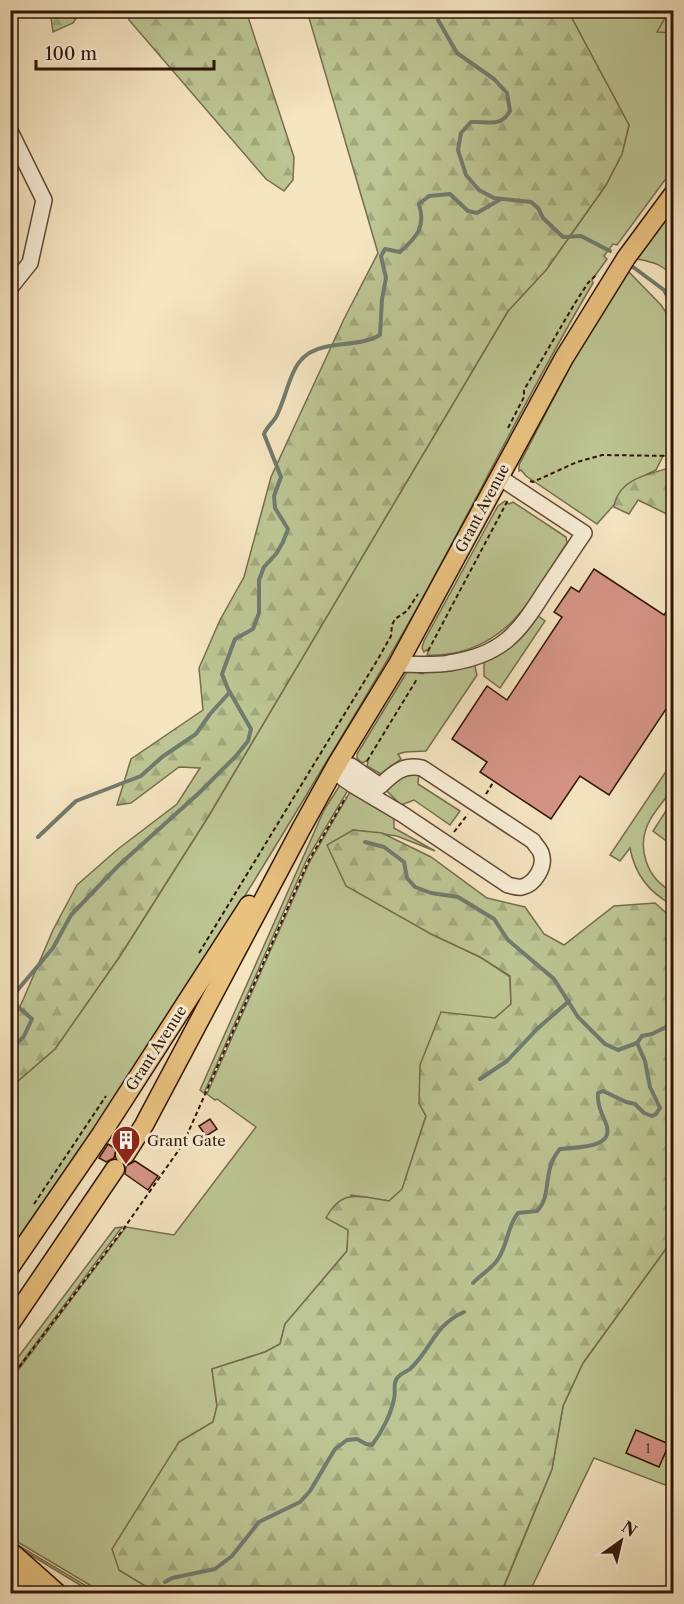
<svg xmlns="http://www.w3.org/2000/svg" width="684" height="1604" viewBox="0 0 684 1604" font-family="'Libre Caslon Text',serif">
<defs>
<pattern id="forest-firs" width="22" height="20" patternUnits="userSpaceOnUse" patternTransform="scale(1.5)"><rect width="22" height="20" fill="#bcc593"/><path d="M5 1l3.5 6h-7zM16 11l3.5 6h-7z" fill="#a2a87d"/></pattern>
</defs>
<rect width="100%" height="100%" fill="#f5e5c1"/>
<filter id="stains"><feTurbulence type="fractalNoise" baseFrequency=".00333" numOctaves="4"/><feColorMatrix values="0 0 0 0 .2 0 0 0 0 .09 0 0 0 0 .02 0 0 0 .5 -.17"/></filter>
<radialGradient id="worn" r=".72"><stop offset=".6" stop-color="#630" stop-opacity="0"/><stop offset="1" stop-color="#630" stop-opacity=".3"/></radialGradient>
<!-- grass -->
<g fill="#bcc593" stroke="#766d4c" stroke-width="1.5">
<path d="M568,11H669L658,31L673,33V169L617,245L613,244L604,256L607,259L592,280L593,283C530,389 477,500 417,608C382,671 344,732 307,794C213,950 116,1104 11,1252V1087L55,1049L120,956L208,817L508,311L546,270L606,185L622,154L629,125Z"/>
<path d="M673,209V278C664,264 652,262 637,259Z"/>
<polygon points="628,271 661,305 673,323 673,455 663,456 656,470 637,479 597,524 526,476 521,470 519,471 519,465 574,359"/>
<path d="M505,501L509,504L513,502L566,537L567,543C536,589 517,637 459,652C449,654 438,656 427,655L428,652L426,650L424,652L422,648L424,641L494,513L498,506Z"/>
<polygon points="537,615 545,621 500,688 484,676 484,663 518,640"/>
<polygon points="474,663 477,675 426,751 405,752 398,754 401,759 381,774 367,766 368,762 366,761 362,763 357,758 357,754 407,672 418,670 418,673 423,674 425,670"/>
<path d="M673,761C674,768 675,778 673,785C669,797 656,808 650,820C635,847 647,879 673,892V905C649,893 635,875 630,848L620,861L610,855Z"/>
<polygon points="419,773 418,784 460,811 450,825 414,800 401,805 387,791 385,785 389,778"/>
<polygon points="340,785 342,785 348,790 307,859 204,1093 200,1090 324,810"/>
<polygon points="350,792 394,815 394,828 435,851 397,836 353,830 431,934 480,957 510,977 511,1004 495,1018 419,1103 426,1116 402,1190 389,1201 351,1195 347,1251 285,1324 280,1344 265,1352 212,1369 217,1406 213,1422 179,1442 119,1570 157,1593 103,1593 11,1538 10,1381 126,1227 174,1235 256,1127 217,1099 215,1100 207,1094 310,861"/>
<polygon points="673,800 673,846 653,831"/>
<polygon points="122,1227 11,1377 11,1367 13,1364 115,1228"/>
<polygon points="673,1239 673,1488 594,1458 529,1593 501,1594 552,1469 563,1406 583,1363"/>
<polygon points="11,1541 98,1593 93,1593 11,1543"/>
</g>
<!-- forest -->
<g fill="url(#forest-firs)" stroke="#766d4c" stroke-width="1.5">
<polygon points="50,10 81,10 81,11 73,23 53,32"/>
<polygon points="128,11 246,11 294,157 293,180 284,191 266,179 129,20"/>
<polygon points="307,11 568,11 629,125 622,154 606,185 546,270 508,311 208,817 120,956 55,1049 11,1087 11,1024 23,1000 53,930 77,885 118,849 177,804 200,768 179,767 131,803 117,805 131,759 203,710 199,668 220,620 244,577 271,477 344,319 378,253"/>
<polygon points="669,11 673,11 673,33 657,32"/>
<path d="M673,467V517L638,500L629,514L614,507C618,478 650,474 673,467Z"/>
<path d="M353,830L382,833L431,857L487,898L525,907L544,934L564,945L614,906L655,903L673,919V1239L583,1363L563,1406L552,1469L501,1593H157L119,1570L112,1549L179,1442L213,1422L217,1406L212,1369L265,1352L280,1344L285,1324L347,1251L348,1230L326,1218C342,1187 361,1197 389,1201L402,1189L426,1116L419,1103L420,1065L441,1012L495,1018L511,1004L510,976L480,957L431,934L346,886L327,845Z"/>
</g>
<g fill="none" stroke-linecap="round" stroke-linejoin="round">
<!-- stream -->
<g stroke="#717b6e" stroke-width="4">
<path d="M437,10L438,20L457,53L494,79L507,93L510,111C500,128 489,121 471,122L461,133L458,150L466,175L479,190L494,198L531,202L538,208L543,218L563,237L581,236L610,251"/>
<polyline points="633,267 664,290 674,308"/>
<polyline points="38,837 76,801 141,776 162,757 196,734 210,714 230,692"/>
<polyline points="365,842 384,847 404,862 407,878 415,887 431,893 458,897 494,919 508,940 554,979 578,1017 605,1044 618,1050 637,1043"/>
<path d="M10,1051L24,1036L32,1019L15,1004V993L53,948L71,915L118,866L199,793L236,756L248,741L251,729L228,689L222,674L235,639L253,629L259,613V580L264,567L276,554L283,542L288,529L275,508L274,496L281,477L264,434C267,426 274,422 277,415C291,387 289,354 325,347C343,343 365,344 380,335L382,299L386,278L381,256L385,249L400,252C417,237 426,227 419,204L429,196L450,194L468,211L477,213L501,199"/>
<polyline points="480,1079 507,1061 537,1029 569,1001"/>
<path d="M473,1283C481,1274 492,1269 498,1259C508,1244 507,1227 518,1213L537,1211C553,1195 541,1171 560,1149C577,1147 618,1149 605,1121C601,1112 597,1103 598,1093L603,1091L626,1102L635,1104L644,1113L652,1116L656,1114L660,1108L650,1087L645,1061L637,1043L642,1036L652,1034L674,1023"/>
<path d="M165,1582L172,1578L215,1569L232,1556L259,1522L300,1502L310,1491L335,1449L347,1440L357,1439L366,1444L372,1445C382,1432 391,1414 394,1399C396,1392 393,1386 396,1380C399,1373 405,1373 410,1369C432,1349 433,1326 464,1312"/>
</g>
</g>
<!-- building -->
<g fill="#d59487" stroke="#311506" stroke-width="1.5">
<polygon points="594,569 664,615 674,601 674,697 609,795 580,776 551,819 480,772 487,762 452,739 487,686 507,700 562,617 554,612 571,587 579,592"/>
<polygon points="210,1119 217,1129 206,1136 199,1126"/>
<polygon points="108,1144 116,1149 114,1158 106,1162 99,1158"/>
<polygon points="135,1161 158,1176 148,1190 125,1174 126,1166"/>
<polygon points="636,1430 669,1444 659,1467 626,1453"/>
</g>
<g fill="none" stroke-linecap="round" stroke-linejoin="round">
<!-- minor casing -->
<g stroke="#624935" stroke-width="18">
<g id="minor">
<polyline points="10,131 44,200 30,263 10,288"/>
<path d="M398,664C414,664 433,666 449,663C502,655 518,634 545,591C558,572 571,552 584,533L499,477"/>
<path d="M337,764L351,766L380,786C394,773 403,764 422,768L533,841C535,845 540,849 541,853C546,866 535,884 522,887C518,888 513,886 508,885L402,814L353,785L343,778Z"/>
</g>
</g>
<!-- major casing -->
<g stroke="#311506" stroke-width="21">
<g id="major">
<polyline points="125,1155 144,1125 301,829 337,764 398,664 564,358 626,258 674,193"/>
<polyline points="10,1267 102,1133 249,905"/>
<polyline points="10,1324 115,1169"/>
</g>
</g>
<!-- highway casing -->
<g stroke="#311506" stroke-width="24">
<g id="highway">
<polyline points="10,1553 56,1594"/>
<polyline points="10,1574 40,1592"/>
</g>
</g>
<!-- path -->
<g stroke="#311506" stroke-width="2" stroke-dasharray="4.5 3" stroke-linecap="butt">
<polyline points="666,180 674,170"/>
<polyline points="508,428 524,397 524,390 575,303 588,283 597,274"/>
<polyline points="530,481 533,482 577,462 602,455 674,456"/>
<polyline points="428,651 508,500"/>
<polyline points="367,761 417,679"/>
<polyline points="486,794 494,781"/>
<polyline points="454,832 468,814"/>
<polyline points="199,953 378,659 391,636 392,625 395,619 407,611 418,594"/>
<polyline points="34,1204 106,1096"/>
<polyline points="10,1379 122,1231 183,1144 309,860 346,797"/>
</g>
<!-- minor -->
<use href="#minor" stroke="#f8eed7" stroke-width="15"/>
<!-- major -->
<use href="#major" stroke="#eac280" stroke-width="18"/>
<!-- highway -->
<use href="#highway" stroke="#eac280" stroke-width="21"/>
</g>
<!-- icons -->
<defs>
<g id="building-pin" transform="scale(1.5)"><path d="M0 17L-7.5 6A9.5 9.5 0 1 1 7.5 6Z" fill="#8f2418" stroke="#f8eed7"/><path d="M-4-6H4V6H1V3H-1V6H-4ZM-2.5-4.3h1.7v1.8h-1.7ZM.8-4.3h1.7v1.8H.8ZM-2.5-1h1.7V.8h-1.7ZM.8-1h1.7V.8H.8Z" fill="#fff"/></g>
</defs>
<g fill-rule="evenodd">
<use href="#building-pin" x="126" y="1140"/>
</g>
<g text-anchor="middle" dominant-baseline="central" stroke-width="6" stroke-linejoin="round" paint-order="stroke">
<!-- number labels -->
<g font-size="12" fill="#5a3526">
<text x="648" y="1448">1</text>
</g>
<!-- street labels -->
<g font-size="15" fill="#311506" stroke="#f8eed7">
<text transform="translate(482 508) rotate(-62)">Grant Avenue</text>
<text transform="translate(156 1048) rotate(-57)">Grant Avenue</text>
</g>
<!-- poi labels -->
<g font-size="15" fill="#311506" stroke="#f8eed7" text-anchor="start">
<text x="147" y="1140">Grant Gate</text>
</g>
</g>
<!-- margin -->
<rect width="684" height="1604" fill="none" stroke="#f5e5c1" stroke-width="36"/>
<rect x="12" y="12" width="660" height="1580" fill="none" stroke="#311506" stroke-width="3"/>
<rect x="18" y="18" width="648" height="1568" fill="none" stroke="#311506" stroke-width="1.5"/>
<!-- north arrow -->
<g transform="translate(621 1541) rotate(34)" stroke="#f8eed7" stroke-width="4.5" paint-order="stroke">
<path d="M0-4.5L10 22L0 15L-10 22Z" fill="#311506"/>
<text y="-9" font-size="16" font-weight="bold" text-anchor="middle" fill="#311506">N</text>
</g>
<!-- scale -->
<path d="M36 60v9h178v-9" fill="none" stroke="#311506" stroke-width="3"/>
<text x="45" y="60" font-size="18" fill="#311506" stroke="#f8eed7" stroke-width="4.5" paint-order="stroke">100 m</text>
<rect width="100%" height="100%" filter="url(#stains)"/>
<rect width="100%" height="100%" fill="url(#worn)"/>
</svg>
